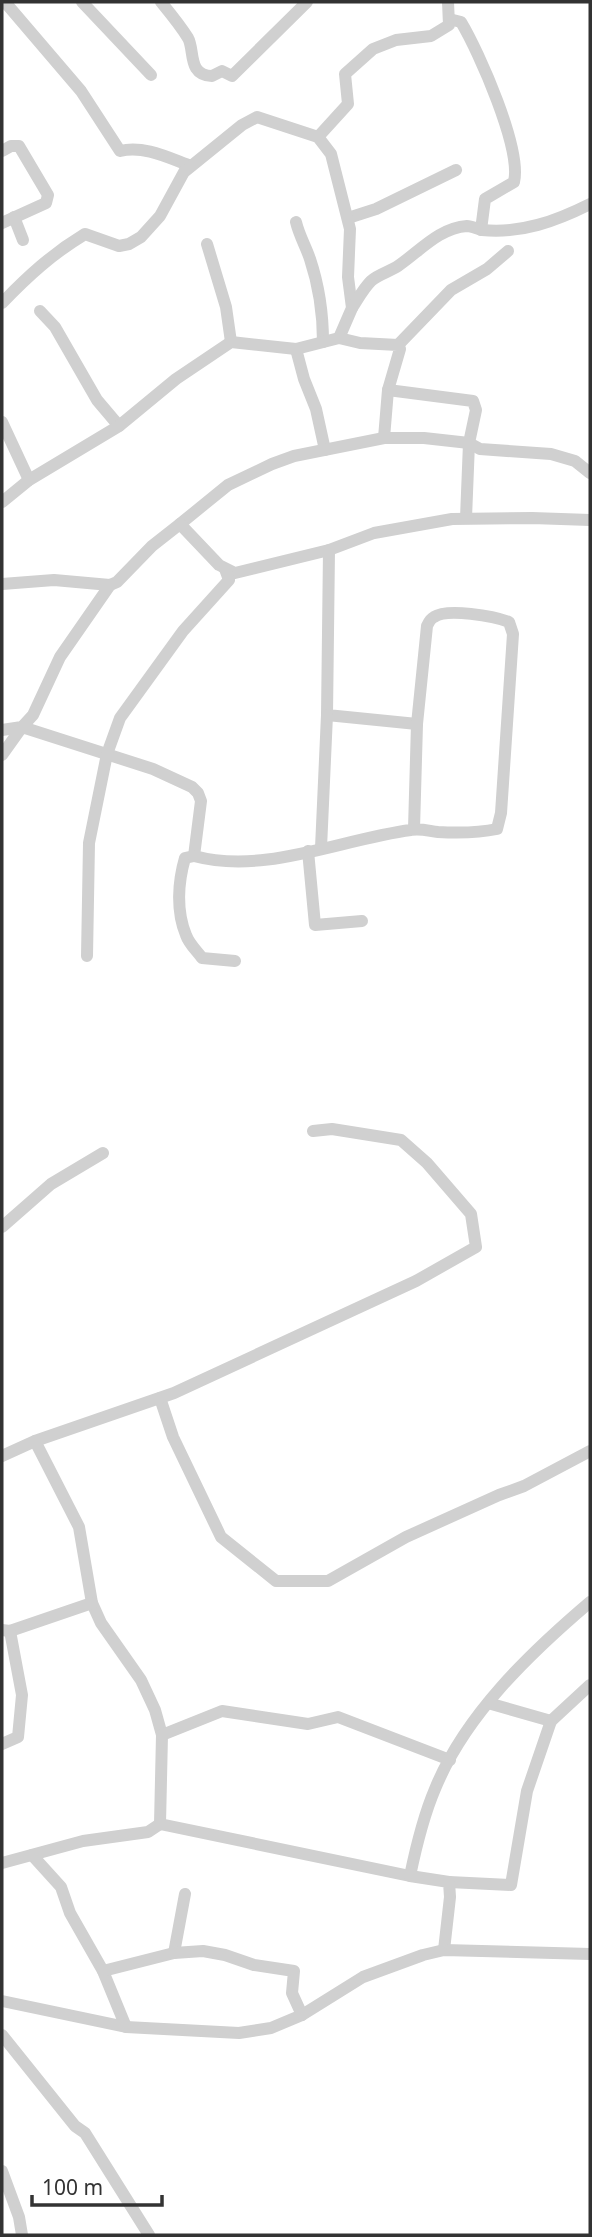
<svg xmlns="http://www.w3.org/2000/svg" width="592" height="2237" viewBox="0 0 592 2237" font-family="'Noto Sans',sans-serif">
<rect width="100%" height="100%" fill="#fff"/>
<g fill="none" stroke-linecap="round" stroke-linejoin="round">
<!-- minor -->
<g stroke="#d0d0d0" stroke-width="12">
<path d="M5,2L81,91L120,151C144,145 169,158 191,166"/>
<polyline points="82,2 151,75"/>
<path d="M161,2C170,13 180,25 188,38C195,50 187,75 212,76L222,71L232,76L307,2"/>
<path d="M449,19L461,22C479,52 522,149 514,182L485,199L481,230"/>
<polyline points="318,137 348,104 345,74 373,49 396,40 431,36 449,25 448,2"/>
<polyline points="2,151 11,146 19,146 48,195 46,203 2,223"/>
<polyline points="14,217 23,240"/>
<polyline points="348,218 376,209 456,170"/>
<path d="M296,222C299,235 306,247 310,259C319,286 323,315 323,342"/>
<polyline points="207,244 226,307 231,342"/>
<path d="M2,303C28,276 52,254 85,234L119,246L129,244L141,237L160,216L184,172L242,125L257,117L318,137L331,154L350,229L348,277L352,308L339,338"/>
<path d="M352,308C358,299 363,289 371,281C379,274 389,272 398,266C420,251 439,228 467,226C472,226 477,229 482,230C521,234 556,221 590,204"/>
<polyline points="40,311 55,327 97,400 119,426"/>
<polyline points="398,345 451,290 487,269 508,251"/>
<polyline points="296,349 304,379 316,409 325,450"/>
<polyline points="388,390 473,401 476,410 469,443 466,518"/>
<polyline points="2,422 29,480"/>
<polyline points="2,502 29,480 119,426 176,379 231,342 296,349 339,338 360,343 398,345 400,349 388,390 384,438"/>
<polyline points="180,524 228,485 272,464 294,456 384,438 424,438 469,443 480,449 551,454 575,461 590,473"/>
<polyline points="329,550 327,715 417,724"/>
<polyline points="2,584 54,580 110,585 117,582 152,546 180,524 219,565 235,573 329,550 374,533 452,519 532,518 590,520"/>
<polyline points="2,730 22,727 33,715 60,657 110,585"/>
<path d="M2,755L22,727L153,769L192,787L198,793L201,801L194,856L185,858C178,882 176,911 186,935C189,944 197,951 202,958L235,961"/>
<polyline points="321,848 327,715"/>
<polyline points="308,851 315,925 362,921"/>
<path d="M194,856C265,875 341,839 411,830C420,828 429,831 438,832C457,833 478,833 497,829L501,813L513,634L509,622C494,616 447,608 434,617C430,619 429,622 427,626L417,724L414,829"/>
<polyline points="87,956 89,843 107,754 120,718 183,631 229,580 225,569"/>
<polyline points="2,1227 51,1184 103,1153"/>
<polyline points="160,1398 173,1437 221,1537 276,1581 328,1581 406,1537 499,1495 524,1486 590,1451"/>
<polyline points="35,1441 79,1527 92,1603 101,1623 141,1680 155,1710 162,1735 160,1824"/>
<polyline points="2,1456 35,1441 174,1393 416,1281 476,1247 471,1214 427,1163 401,1140 332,1129 313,1131"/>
<polyline points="2,1630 10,1631 92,1603"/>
<polyline points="488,1703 551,1721 590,1685"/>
<polyline points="162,1735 222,1711 308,1724 338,1717 450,1760"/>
<polyline points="2,1744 18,1737 22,1695 10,1631"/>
<polyline points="32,1855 61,1887 70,1913 103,1971 126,2027"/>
<polyline points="2,1863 83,1841 148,1832 160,1824 410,1876"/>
<polyline points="449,1882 511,1885 527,1791 551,1721"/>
<path d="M444,1950L450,1897L449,1882L410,1876C416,1847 423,1817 435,1789C465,1715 530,1653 590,1602"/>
<polyline points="174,1953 185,1894"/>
<polyline points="103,1971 174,1953 203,1951 225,1955 254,1965 294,1971 292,1993 302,2015"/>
<polyline points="2,2001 126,2027 239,2033 271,2028 302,2015 363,1977 423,1955 444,1950 590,1954"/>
<polyline points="2,2035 75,2126 85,2133 149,2235"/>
<polyline points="2,2171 19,2217 22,2235"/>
</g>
</g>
<!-- border -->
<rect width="592" height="2237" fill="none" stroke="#333333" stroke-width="7"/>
<!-- scale -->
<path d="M32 2195v10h130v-10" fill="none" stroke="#333333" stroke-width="3.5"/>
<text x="42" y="2195" font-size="21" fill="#333333" stroke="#ffffff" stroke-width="5" paint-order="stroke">100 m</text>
</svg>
